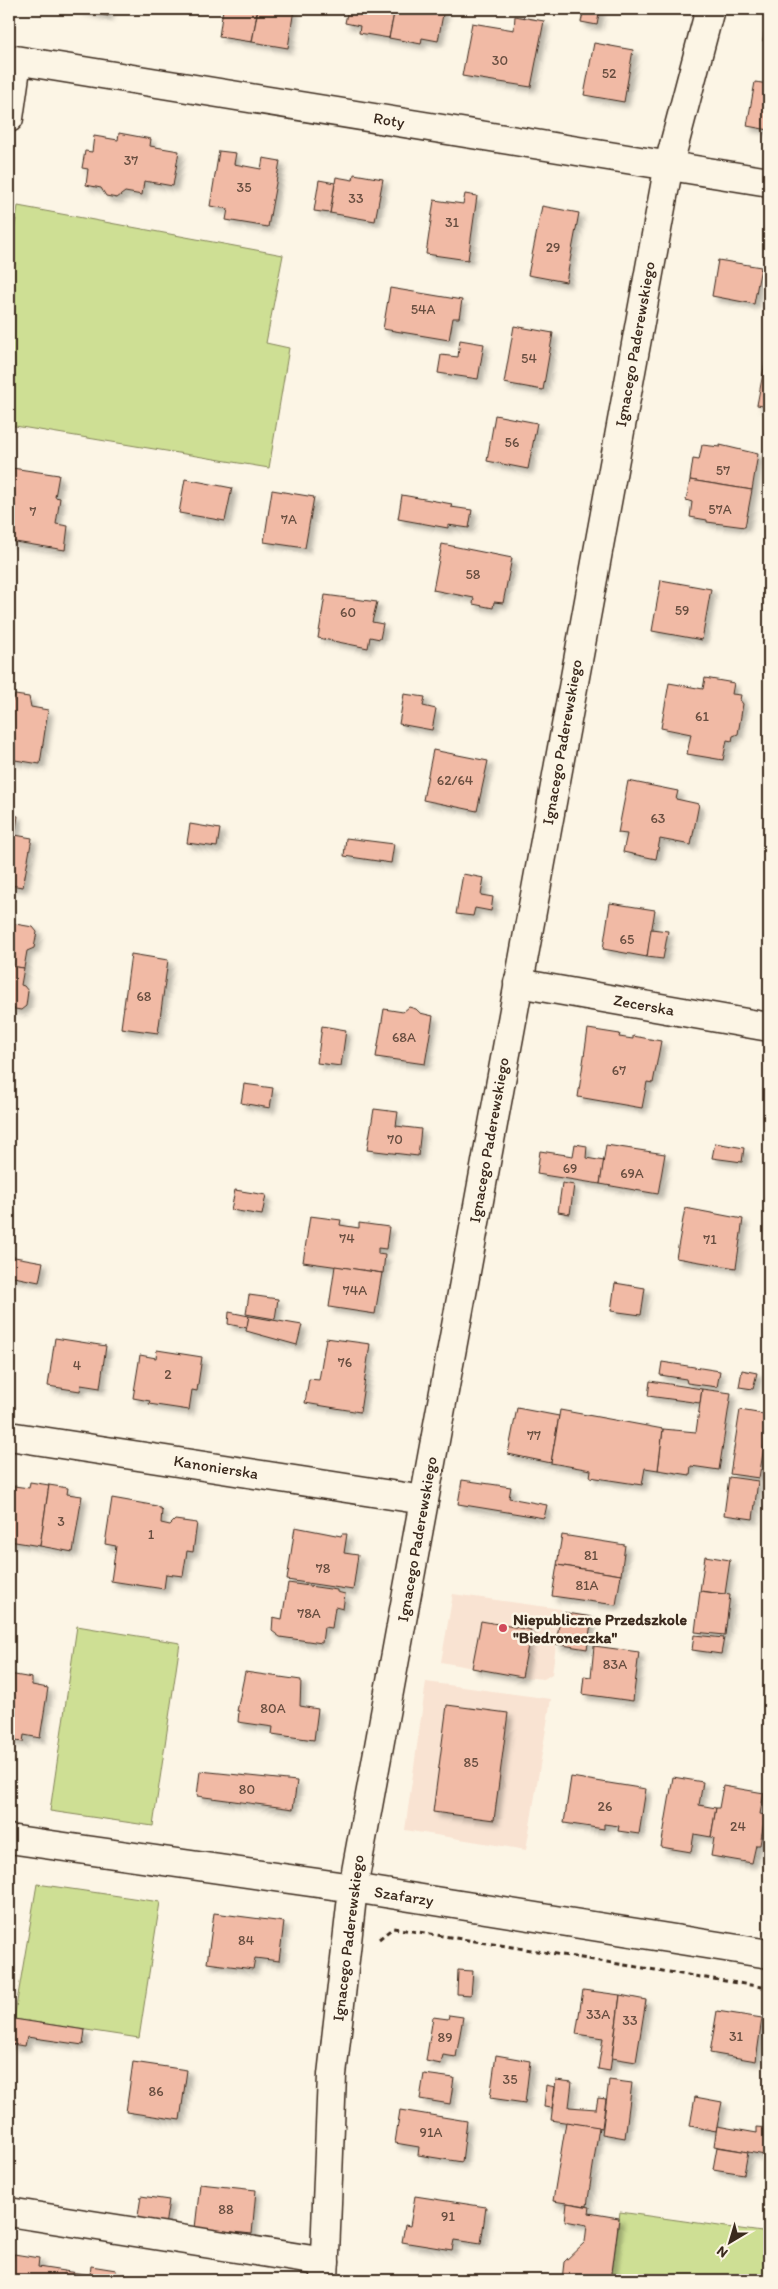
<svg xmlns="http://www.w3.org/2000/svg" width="778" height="2289" viewBox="0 0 778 2289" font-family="Itim,sans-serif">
<defs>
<filter id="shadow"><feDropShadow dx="4.5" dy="4.5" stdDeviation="2.5" flood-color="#0004"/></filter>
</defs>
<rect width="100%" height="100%" fill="#fcf5e5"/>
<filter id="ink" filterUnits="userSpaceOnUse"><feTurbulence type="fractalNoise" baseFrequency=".02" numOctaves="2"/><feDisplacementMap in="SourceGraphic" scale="10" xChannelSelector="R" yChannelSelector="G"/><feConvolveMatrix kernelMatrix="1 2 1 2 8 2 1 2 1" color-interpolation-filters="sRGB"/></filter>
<g filter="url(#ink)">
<!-- built -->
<g fill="#f9e3d2">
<polygon points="453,1594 561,1609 552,1674 544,1679 522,1677 441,1662"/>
<polygon points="426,1682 551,1699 526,1850 405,1830"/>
</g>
<!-- green -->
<g fill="#cedf94" stroke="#848459">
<polygon points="18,206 283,255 266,343 289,348 269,468 9,425 9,261"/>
<polygon points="77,1626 180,1643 153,1826 50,1811"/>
<polygon points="37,1884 160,1902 139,2038 14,2019"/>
<polygon points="620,2212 769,2233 769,2280 611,2280"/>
</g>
<!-- building -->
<g fill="#f1baa5" stroke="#3b2a1e" filter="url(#shadow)">
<polygon points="78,9 109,9 108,16"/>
<polygon points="223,9 258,9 252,42 219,37"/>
<polygon points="258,9 294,9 288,48 252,42"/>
<polygon points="348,9 395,9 389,38 359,33 360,26 345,23"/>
<polygon points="395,9 444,9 438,41 422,38 421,44 389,38"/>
<polygon points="584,9 600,9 597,25 581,22"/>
<polygon points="768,9 769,9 769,42 763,41"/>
<polygon points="515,16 544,21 531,87 462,76 472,23 514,30"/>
<polygon points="594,43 633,50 624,102 584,95"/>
<polygon points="755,82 769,84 769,130 747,126"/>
<polygon points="119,133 151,139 150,146 179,151 173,186 144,181 142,195 125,192 117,198 106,196 101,188 86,185 88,169 82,168 85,151 92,152 94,136 118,140"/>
<polygon points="219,151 236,153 234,164 261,169 263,158 280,161 268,227 226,220 228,209 210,206"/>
<polygon points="354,174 383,179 375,221 330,213 336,177 353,180"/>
<polygon points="319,180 335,183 330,213 314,211"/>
<polygon points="465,194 477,196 468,260 426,254 434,200 463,204"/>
<polygon points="542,206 579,213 566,282 528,275"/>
<polygon points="718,260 761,267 754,304 712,296"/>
<polygon points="390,288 462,300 459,318 453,318 449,340 383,329"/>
<polygon points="514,326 553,333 543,390 504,383"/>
<polygon points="460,340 484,344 478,379 438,373 441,355 458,357"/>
<polygon points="768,347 769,347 769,407 757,405"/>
<polygon points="495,415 537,423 528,469 487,461"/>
<polygon points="702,445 720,447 720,445 758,454 752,490 690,480 693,459 699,460"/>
<polygon points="12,468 59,475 55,497 60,498 56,524 68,526 65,550 9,541 9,480"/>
<polygon points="185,479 232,488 225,521 179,513"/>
<polygon points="690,480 752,490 745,527 707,522 707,520 690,517 692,502 686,500"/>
<polygon points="272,490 314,497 305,548 264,542"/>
<polygon points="402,495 452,504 451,507 472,510 469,528 448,525 448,528 398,519"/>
<polygon points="442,544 512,558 503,603 494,602 493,608 473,604 474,598 433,590"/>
<polygon points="661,580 711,589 702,640 652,631"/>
<polygon points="325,595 377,602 372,622 383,624 380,639 370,637 368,648 318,638"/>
<polygon points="705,678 734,683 732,694 741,695 740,700 743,704 738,734 733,736 732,741 727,740 723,760 687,754 691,734 661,728 669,683 703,689"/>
<polygon points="404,694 425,697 423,706 436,709 432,730 399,724"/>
<polygon points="15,695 29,697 31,707 48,710 40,764 9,759 9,704 11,704"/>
<polygon points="433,750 488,761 477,811 423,800"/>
<polygon points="628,781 678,791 676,799 699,804 691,845 660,839 656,859 623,852 627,834 618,833"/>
<polygon points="9,814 18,816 15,835 32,838 23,887 9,885"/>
<polygon points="190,824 220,829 217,847 187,843"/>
<polygon points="346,838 394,844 391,863 344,856"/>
<polygon points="463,874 484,878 481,895 493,897 491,911 475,908 473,916 456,914"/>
<polygon points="610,903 655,910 647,957 603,949"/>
<polygon points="9,923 33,927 37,932 34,948 27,951 24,968 9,966"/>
<polygon points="651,929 668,931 663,959 647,957"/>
<polygon points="131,954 168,960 158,1033 121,1028"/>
<polygon points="9,966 24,968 21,985 24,986 28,991 26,1006 21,1010 9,1008"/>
<polygon points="409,1007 416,1009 420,1013 433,1016 425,1064 376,1057 384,1009 403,1012"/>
<polygon points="322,1026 346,1030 341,1066 317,1063"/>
<polygon points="588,1029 620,1034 619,1037 633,1039 633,1036 661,1041 653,1083 647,1082 642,1108 578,1097"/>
<polygon points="244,1084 273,1088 270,1108 241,1103"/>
<polygon points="374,1109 398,1112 396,1126 421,1129 418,1156 367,1150"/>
<polygon points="715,1143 744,1148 742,1162 712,1158"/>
<polygon points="575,1144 587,1146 586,1158 604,1161 600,1184 537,1174 540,1151 573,1156"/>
<polygon points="606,1145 665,1154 658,1194 600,1184"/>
<polygon points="562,1183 574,1185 570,1214 558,1212"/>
<polygon points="235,1190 266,1195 262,1215 231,1210"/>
<polygon points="685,1208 743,1219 736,1268 676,1258"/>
<polygon points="310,1216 341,1220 340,1225 359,1228 359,1223 389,1227 386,1249 378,1248 378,1254 385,1255 383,1273 303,1262"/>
<polygon points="9,1256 43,1262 39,1282 9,1276"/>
<polygon points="335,1266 382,1273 375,1314 329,1307"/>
<polygon points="615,1283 645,1288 641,1315 611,1311"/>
<polygon points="249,1295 278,1299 275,1319 246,1314"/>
<polygon points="229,1312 249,1316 247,1328 228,1324"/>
<polygon points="249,1316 302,1325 297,1345 246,1331"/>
<polygon points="55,1338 106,1346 100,1388 81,1385 80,1391 48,1386"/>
<polygon points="326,1338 370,1344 360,1412 305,1403 309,1379 319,1380"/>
<polygon points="157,1350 202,1357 197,1391 192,1390 189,1410 149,1404 150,1401 133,1398 140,1355 156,1358"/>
<polygon points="662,1362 720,1371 717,1387 687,1383 686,1379 660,1375"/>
<polygon points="742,1370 757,1373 753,1389 739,1387"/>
<polygon points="650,1381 702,1389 700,1403 648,1396"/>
<polygon points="702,1389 731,1393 719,1470 691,1466 690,1475 658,1470 663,1429 696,1432"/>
<polygon points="517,1408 559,1416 551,1463 508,1454"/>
<polygon points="560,1410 663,1429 658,1470 645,1468 642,1485 590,1477 591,1470 551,1463"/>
<polygon points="740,1410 769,1415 759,1478 730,1474"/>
<polygon points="729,1477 758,1481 753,1519 724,1515"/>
<polygon points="462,1480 511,1487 509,1498 547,1505 544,1518 458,1504"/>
<polygon points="30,1482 49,1485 40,1546 9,1541 9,1522 14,1486 29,1488"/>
<polygon points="49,1485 68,1488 67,1494 82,1496 73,1552 40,1546"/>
<polygon points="112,1498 157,1506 162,1510 161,1523 170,1525 175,1520 197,1523 193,1552 187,1551 183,1576 166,1574 164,1589 111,1581 116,1546 105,1544"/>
<polygon points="295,1527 341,1536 342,1534 347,1534 344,1553 358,1555 353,1590 287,1580"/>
<polygon points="562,1535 625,1545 621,1575 557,1565"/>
<polygon points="705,1556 730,1560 725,1594 700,1591"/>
<polygon points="557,1565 621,1575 616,1605 552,1596"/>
<polygon points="288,1583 337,1590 337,1592 345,1594 343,1609 335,1607 332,1628 324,1627 322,1643 280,1637 272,1631 273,1617 282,1619"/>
<polygon points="700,1591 730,1595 725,1635 695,1632"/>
<polygon points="561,1612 592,1617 587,1649 556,1644"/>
<polygon points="481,1621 531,1630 522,1677 472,1668"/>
<polygon points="694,1635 724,1638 721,1654 692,1650"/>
<polygon points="594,1646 639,1652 633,1701 582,1694 584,1676 591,1677"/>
<polygon points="245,1672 301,1680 300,1706 318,1709 314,1740 272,1734 273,1727 238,1722 239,1711 237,1711"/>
<polygon points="9,1674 32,1678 32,1685 48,1688 40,1738 24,1735 23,1742 9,1740"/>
<polygon points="447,1705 508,1713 494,1820 433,1812"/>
<polygon points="200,1771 297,1781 293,1809 197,1796"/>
<polygon points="571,1777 646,1789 639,1834 618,1831 619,1826 604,1824 604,1829 564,1823"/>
<polygon points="673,1777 703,1782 699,1805 716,1808 711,1837 694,1834 691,1852 661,1847"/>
<polygon points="723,1786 764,1793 760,1814 765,1815 760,1845 756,1845 752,1863 711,1856 714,1838 711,1837 716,1808 719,1808"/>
<polygon points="214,1913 284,1922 279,1961 255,1958 253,1969 207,1963"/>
<polygon points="458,1970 473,1971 471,1995 457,1994"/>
<polygon points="583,1990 620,1995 610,2071 598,2069 603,2038 576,2034"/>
<polygon points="620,1995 646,2000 636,2062 612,2058"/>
<polygon points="717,2011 762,2018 756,2061 710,2053"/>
<polygon points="449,2015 463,2017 456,2057 443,2055 441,2064 426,2061 433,2017 448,2019"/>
<polygon points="14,2019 85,2030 83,2045 27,2037 25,2046 10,2044"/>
<polygon points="496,2055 530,2061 525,2103 490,2098"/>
<polygon points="133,2062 187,2070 180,2120 126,2112"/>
<polygon points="424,2074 454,2078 450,2104 420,2099"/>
<polygon points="556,2080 572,2082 569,2107 596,2109 598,2098 606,2099 602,2128 551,2120"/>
<polygon points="609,2080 632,2083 625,2138 602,2134"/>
<polygon points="546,2085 555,2087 552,2108 544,2107"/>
<polygon points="695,2097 722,2102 716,2131 690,2126"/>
<polygon points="400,2110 467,2121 462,2162 418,2155 419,2147 395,2143"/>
<polygon points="566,2122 599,2127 587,2206 553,2201"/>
<polygon points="717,2126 757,2133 757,2127 769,2128 765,2155 714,2146"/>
<polygon points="769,2128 769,2155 765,2155"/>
<polygon points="717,2147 748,2152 744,2174 713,2169"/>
<polygon points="200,2184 256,2190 252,2234 195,2228"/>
<polygon points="141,2196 169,2200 165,2226 137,2223"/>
<polygon points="415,2196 486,2207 481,2244 454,2240 452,2250 402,2242 405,2225 410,2226"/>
<polygon points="567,2203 590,2207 589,2213 619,2218 611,2280 562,2280 564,2262 585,2242 587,2225 565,2221"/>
<polygon points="14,2254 39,2258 38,2267 64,2271 62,2280 10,2280"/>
<polygon points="91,2266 116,2270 115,2280 62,2280 64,2271 90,2275"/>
</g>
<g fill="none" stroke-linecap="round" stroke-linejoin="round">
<!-- minor casing -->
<g stroke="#3b2a1e" stroke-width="31">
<g id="minor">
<polyline points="9,59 769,182"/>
<polyline points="9,118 17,61"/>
<polyline points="518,983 769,1027"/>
<polyline points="9,1436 424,1500"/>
<polyline points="9,1839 353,1888 769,1954"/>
<polyline points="9,2212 325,2262"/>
<polyline points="324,2280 332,2075 353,1888 669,164 710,9"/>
</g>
</g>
<!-- path -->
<polyline stroke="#3b2a1e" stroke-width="3" stroke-dasharray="5 4" stroke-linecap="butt" points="379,1939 393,1928 769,1988"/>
<!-- minor -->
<use href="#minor" stroke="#fcf5e5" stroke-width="28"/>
</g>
</g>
<!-- markers -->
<circle fill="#d1495b" stroke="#fcf5e5" stroke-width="2" cx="503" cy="1628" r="5"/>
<g text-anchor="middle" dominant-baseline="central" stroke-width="5" stroke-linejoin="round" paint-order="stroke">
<!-- number labels -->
<g font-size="14" fill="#684e40">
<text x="500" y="60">30</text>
<text x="609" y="73">52</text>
<text x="131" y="160">37</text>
<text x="244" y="187">35</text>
<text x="356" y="198">33</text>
<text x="452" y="222">31</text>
<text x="553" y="247">29</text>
<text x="423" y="309">54A</text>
<text x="529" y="358">54</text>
<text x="512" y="442">56</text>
<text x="723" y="470">57</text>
<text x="720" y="509">57A</text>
<text x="33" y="511">7</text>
<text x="289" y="519">7A</text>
<text x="473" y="574">58</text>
<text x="682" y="610">59</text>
<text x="348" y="612">60</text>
<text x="702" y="716">61</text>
<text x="455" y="780">62/64</text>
<text x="658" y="818">63</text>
<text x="627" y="939">65</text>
<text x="144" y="996">68</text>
<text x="404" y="1037">68A</text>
<text x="619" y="1070">67</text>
<text x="395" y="1139">70</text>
<text x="570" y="1168">69</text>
<text x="632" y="1173">69A</text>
<text x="347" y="1238">74</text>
<text x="710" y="1239">71</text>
<text x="355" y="1290">74A</text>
<text x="345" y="1362">76</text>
<text x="77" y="1365">4</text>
<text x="168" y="1374">2</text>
<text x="534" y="1435">77</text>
<text x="61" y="1521">3</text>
<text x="151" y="1534">1</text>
<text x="591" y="1555">81</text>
<text x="323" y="1568">78</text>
<text x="587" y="1585">81A</text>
<text x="309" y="1613">78A</text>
<text x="615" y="1664">83A</text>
<text x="273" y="1708">80A</text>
<text x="471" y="1762">85</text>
<text x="247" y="1789">80</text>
<text x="605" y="1806">26</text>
<text x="738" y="1826">24</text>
<text x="246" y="1940">84</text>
<text x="598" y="2014">33A</text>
<text x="630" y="2020">33</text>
<text x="736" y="2036">31</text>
<text x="445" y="2037">89</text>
<text x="510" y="2079">35</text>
<text x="156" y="2091">86</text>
<text x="431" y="2132">91A</text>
<text x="226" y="2209">88</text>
<text x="448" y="2216">91</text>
</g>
<!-- street labels -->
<g font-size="16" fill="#3b2a1e" stroke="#fcf5e5">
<text transform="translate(389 120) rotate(9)">Roty</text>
<text transform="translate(635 344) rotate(-80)">Ignacego Paderewskiego</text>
<text transform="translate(562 742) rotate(-80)">Ignacego Paderewskiego</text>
<text transform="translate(644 1005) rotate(10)">Zecerska</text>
<text transform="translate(489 1140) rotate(-80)">Ignacego Paderewskiego</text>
<text transform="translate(216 1467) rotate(9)">Kanonierska</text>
<text transform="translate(417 1539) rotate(-80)">Ignacego Paderewskiego</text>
<text transform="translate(404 1896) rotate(9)">Szafarzy</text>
<text transform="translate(348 1938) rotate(-83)">Ignacego Paderewskiego</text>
</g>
<!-- poi labels -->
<g font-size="16" font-weight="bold" fill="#3b2a1e" stroke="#fcf5e5" text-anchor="start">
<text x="513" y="1619">Niepubliczne Przedszkole<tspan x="513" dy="18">"Biedroneczka"</tspan></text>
</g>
</g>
<!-- margin -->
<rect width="778" height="2289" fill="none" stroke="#fcf5e5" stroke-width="30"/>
<rect x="15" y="15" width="748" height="2259" fill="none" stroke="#3b2a1e" stroke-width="2" filter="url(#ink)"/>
<!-- north arrow -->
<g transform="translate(730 2242) rotate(218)" stroke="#fcf5e5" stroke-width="4" paint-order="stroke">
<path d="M0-4L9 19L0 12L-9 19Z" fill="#3b2a1e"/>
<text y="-8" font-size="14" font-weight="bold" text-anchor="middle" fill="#3b2a1e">N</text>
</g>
</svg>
